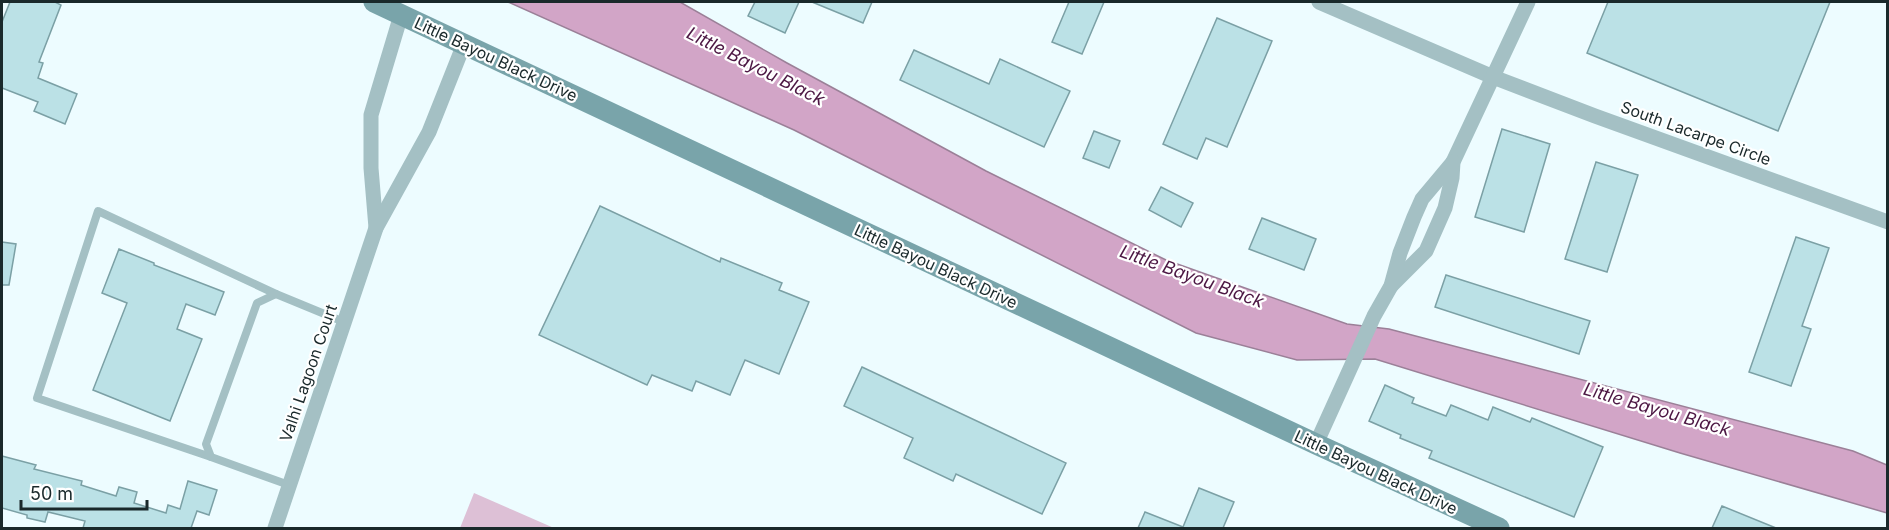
<svg xmlns="http://www.w3.org/2000/svg" width="1889" height="530" viewBox="0 0 1889 530" font-family="Inter,sans-serif">
<rect width="100%" height="100%" fill="#edfcff"/>
<!-- green -->
<polygon fill="#ddc0d6" points="474,493 554,528 460,528"/>
<!-- water -->
<polygon fill="#d2a5c7" stroke="#9b8098" stroke-width="1.5" points="508,2 680,2 787,63 986,171 1166,260 1347,324 1389,329 1853,451 1887,465 1887,513 1680,453 1375,359 1297,360 1196,333 794,130"/>
<!-- building -->
<g fill="#bbe1e6" stroke="#7ba0a5" stroke-width="1.5">
<polygon points="10,2 55,2 61,5 39,62 43,63 38,78 77,94 65,124 34,111 38,102 2,88 2,22"/>
<polygon points="755,2 799,2 785,33 748,16"/>
<polygon points="812,2 872,2 863,23"/>
<polygon points="1069,2 1104,2 1082,54 1052,42"/>
<polygon points="1608,2 1830,2 1778,131 1587,53"/>
<polygon points="1217,18 1272,41 1227,147 1206,138 1197,159 1163,144"/>
<polygon points="914,50 989,84 1000,59 1070,91 1044,147 900,80"/>
<polygon points="1502,129 1550,144 1524,232 1475,217"/>
<polygon points="1094,131 1120,141 1109,168 1083,158"/>
<polygon points="1596,162 1638,175 1607,272 1565,259"/>
<polygon points="1161,187 1193,203 1181,227 1149,210"/>
<polygon points="600,206 720,262 721,258 782,283 779,290 809,302 779,374 745,360 730,395 696,381 692,391 652,375 647,385 539,335"/>
<polygon points="1262,218 1316,239 1304,270 1249,249"/>
<polygon points="1796,237 1829,248 1802,326 1811,329 1791,386 1749,372"/>
<polygon points="2,242 16,244 9,285 2,285"/>
<polygon points="119,249 154,263 154,265 224,292 215,315 186,304 177,329 202,339 170,421 93,390 127,303 102,293"/>
<polygon points="1446,275 1590,321 1579,354 1435,307"/>
<polygon points="862,367 1066,463 1042,514 956,474 953,481 904,458 913,438 844,406"/>
<polygon points="1385,385 1414,398 1412,403 1446,416 1451,405 1488,420 1493,407 1530,422 1532,418 1603,447 1574,517 1429,458 1432,451 1400,438 1401,435 1369,421"/>
<polygon points="2,456 36,465 34,469 82,481 81,485 116,496 119,487 137,492 134,503 166,513 168,505 180,509 188,481 217,490 209,515 197,511 191,528 83,528 85,521 48,512 45,522 27,518 27,515 2,508"/>
<polygon points="1199,488 1234,502 1223,528 1138,528 1145,512 1183,527"/>
<polygon points="1722,506 1776,528 1712,528"/>
</g>
<g fill="none" stroke-linecap="round" stroke-linejoin="round">
<!-- service -->
<g stroke="#a4c0c4" stroke-width="8">
<polyline points="211,457 37,398 98,211 276,294"/>
<polyline points="289,485 211,457 206,444 257,303 276,294 344,322"/>
</g>
<!-- minor -->
<g stroke="#a4c0c4" stroke-width="15">
<polyline points="1319,2 1493,77 1595,116 1888,222"/>
<polyline points="376,228 371,168 371,115 401,15"/>
<polyline points="1391,286 1426,251 1445,208 1452,178 1453,162 1528,2"/>
<polyline points="1316,444 1374,316 1391,286 1400,253 1414,217 1422,199 1453,162"/>
<polyline points="275,528 376,228 429,132 464,44"/>
</g>
<!-- secondary -->
<polyline stroke="#79a4aa" stroke-width="21" points="374,2 1316,444 1499,528"/>
</g>
<g text-anchor="middle" dominant-baseline="central" stroke-width="4.5" stroke-linejoin="round" paint-order="stroke">
<!-- street labels -->
<g font-size="16" fill="#1a292b" stroke="#fff">
<text transform="translate(496 59) rotate(25)">Little Bayou Black Drive</text>
<text transform="translate(1696 133) rotate(20)">South Lacarpe Circle</text>
<text transform="translate(936 266) rotate(25)">Little Bayou Black Drive</text>
<text transform="translate(308 373) rotate(-71)">Valhi Lagoon Court</text>
<text transform="translate(1376 472) rotate(25)">Little Bayou Black Drive</text>
</g>
<!-- water labels -->
<g font-size="18" font-style="italic" fill="#4c1743" stroke="#fff">
<text transform="translate(756 66) rotate(27)">Little Bayou Black</text>
<text transform="translate(1192 276) rotate(20)">Little Bayou Black</text>
<text transform="translate(1657 409) rotate(16)">Little Bayou Black</text>
</g>
</g>
<!-- border -->
<rect width="1889" height="530" fill="none" stroke="#1a292b" stroke-width="6"/>
<!-- scale -->
<path d="M21 500v9h126v-9" fill="none" stroke="#1a292b" stroke-width="3"/>
<text x="30" y="500" font-size="18" fill="#1a292b" stroke="#ffffff" stroke-width="4.5" paint-order="stroke">50 m</text>
</svg>
